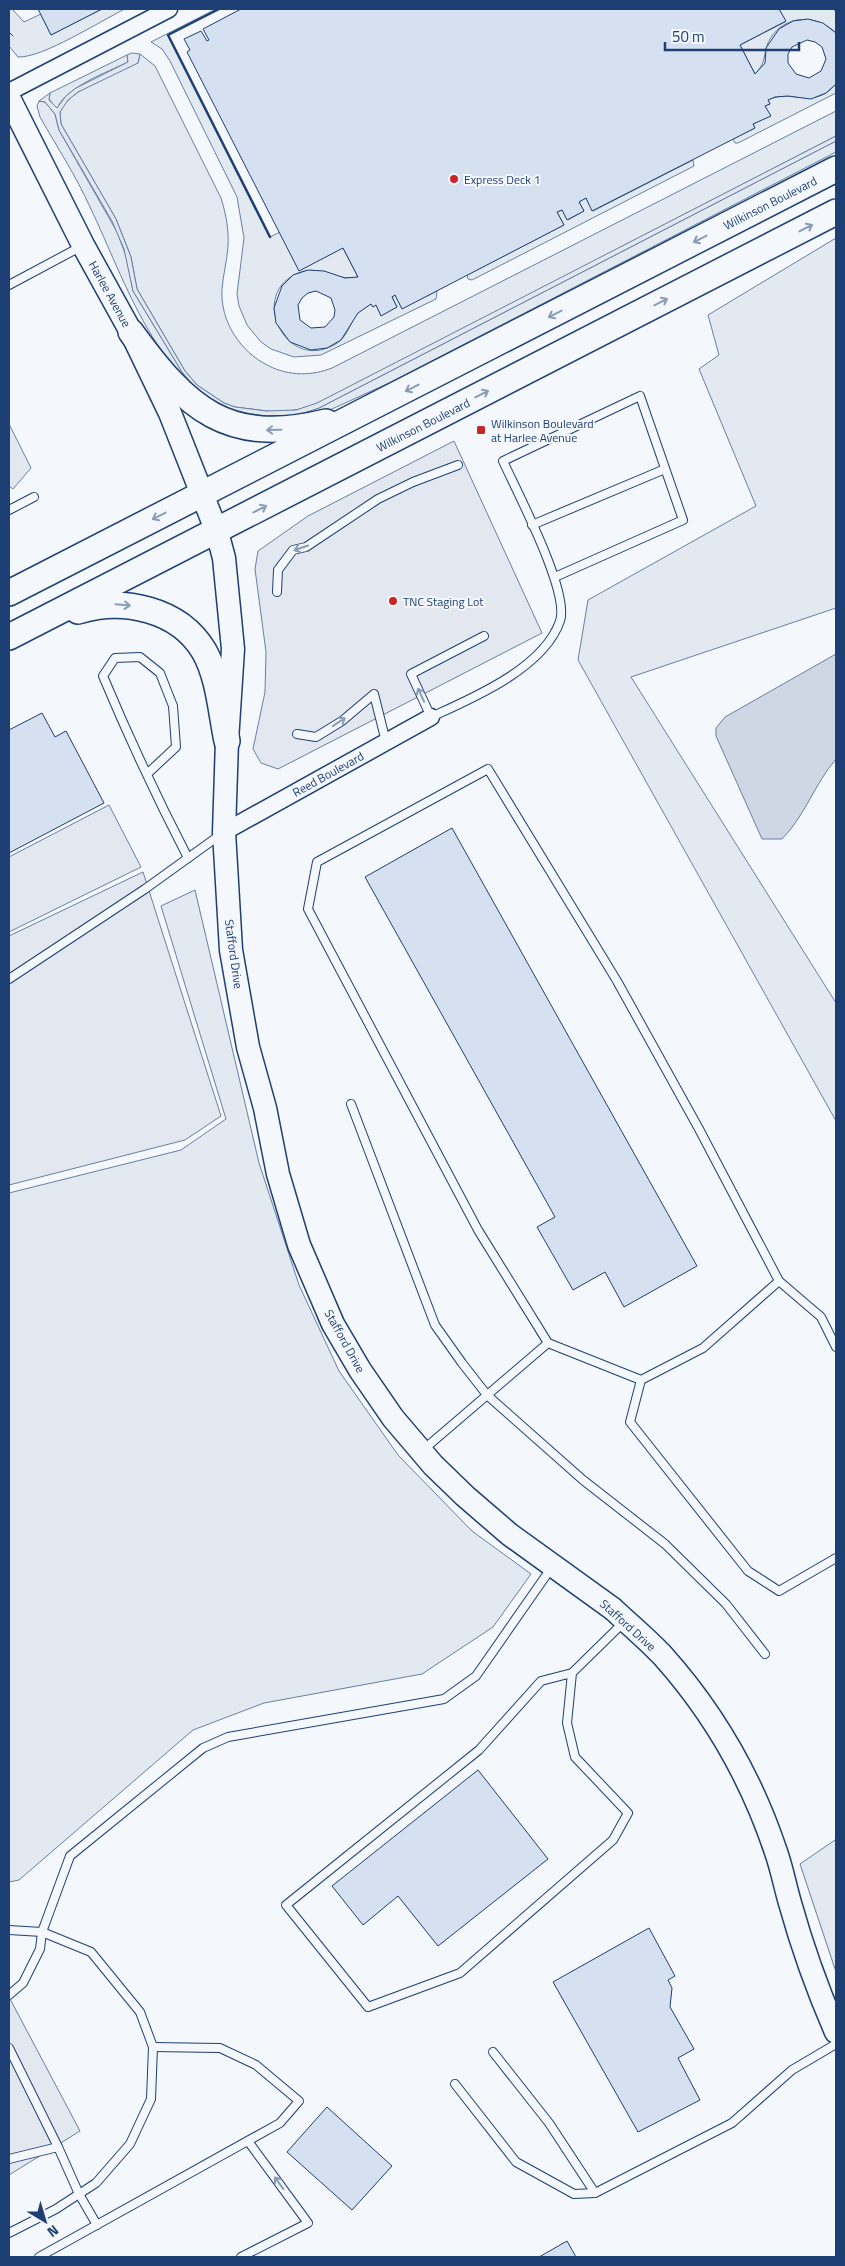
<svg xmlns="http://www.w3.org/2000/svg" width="845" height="2266" viewBox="0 0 845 2266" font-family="'Titillium Web',sans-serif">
<rect width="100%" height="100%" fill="#f4f7fb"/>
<!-- green -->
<g fill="#e3e9f0" stroke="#687fa3">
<path d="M9,9H12L24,22L41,14L51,35L102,9H125C100,21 43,58 18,57L9,46Z"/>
<path d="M216,9H219L168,35L270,237L280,232L343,248L358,277C336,282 320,264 298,273C248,294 285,372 334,345C347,338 349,326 356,315C360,310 366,307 371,304L376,305L381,315L397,307L392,297L395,295L402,308L437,291L436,299L321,355L294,357L271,349L261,342L247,325L239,306L237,294L244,238L237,197L170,61L162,49L151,42Z"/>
<path d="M779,9H833L836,12V33C817,14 785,14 770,39C762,53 768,61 755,74L740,45L785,22Z"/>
<path d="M140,54L155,66L221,198C226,214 229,230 228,247C227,261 223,275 222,289C220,321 240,352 269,366C289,376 312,376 332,368L836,111V136L333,396L307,408L282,412L267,411L235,407L224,403L197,385L185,371L137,289L131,257L116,219L61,124L60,112C67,91 117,71 138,63Z"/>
<path d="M127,55L128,62C108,72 65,87 57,109L49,99L50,93Z"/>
<path d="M836,84V93L738,143H735L733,139L755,128L753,124L770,116L765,106L770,104L768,100C793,88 813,111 836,84Z"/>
<path d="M39,101L45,102L55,114L59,130L117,232L126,256L133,291L182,372L187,380L235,412L250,414L244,419C156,385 127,284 90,207C76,176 57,147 40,117L37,106Z"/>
<polygon points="836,141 836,152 389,383 321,414 283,422 254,415 285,416 319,408"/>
<polygon points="693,160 694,166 472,280 468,279 467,275 564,225 557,212 562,210 568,220 584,211 579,202 586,198 593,211"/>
<polygon points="836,238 836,608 631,677 836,1003 836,1121 578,660 588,600 756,506 699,369 719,355 708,315"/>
<polygon points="195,890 259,1163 299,1285 339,1371 398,1455 472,1531 531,1574 493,1627 422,1674 264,1703 193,1730 19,1880 9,1882 9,1193 181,1150 226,1119 161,906"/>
<polygon points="835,1840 836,1841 836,1972 800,1864"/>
</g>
<!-- parking -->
<g fill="#e3e8f0" stroke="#687fa3">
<polygon points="132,53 140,54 138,63 78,92 68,100 60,112 61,124 116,219 131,257 137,289 185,371 197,385 224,403 235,407 267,411 296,410 317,403 836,136 836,141 319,408 298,415 265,416 228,410 199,392 182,372 133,291 124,249 112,221 59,130 55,114 45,102 39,101 50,93 49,100 57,108 66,96 76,88 128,62 127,55"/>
<polygon points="9,424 31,468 13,489 9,486"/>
<polygon points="454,441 542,633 278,769 261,763 253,749 265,692 266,652 255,569 258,551 308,516"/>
<polygon points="109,805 141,867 9,932 9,857"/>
<polygon points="143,872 221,1116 185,1140 9,1185 9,936"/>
<polygon points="9,1997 80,2131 9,2175"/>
</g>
<!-- water -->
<path fill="#cfd7e4" stroke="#687fa3" d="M836,654V759C815,783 805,816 782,839H762L716,736V728L725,717Z"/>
<!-- building -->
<g fill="#d5e0f0" stroke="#1d3f73" fill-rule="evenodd">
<polygon points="38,9 102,9 51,35"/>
<path d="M241,9H779L786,21L740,45L755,74L765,63L766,48L779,29L793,21L808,19L823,23L836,33V84L826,93L811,99L788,96L775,97L768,100L770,104L765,106L771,116L753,124L755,128L592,211L586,198L579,202L584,211L567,220L562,210L557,212L564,225L402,309L395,295L392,297L397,307L381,316L376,305L373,307L371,304L358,313L341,340L327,348L311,350L290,342L276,323L274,308L282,286L293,275L308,270L324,271L345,278L358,277L343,248L299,271L187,52L190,50L184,39L201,31L207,41L209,40L203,29ZM807,40L815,42L822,47L826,59L821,71L809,78L796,74L788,63V54L792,47ZM316,291L331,298L335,310L334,317L325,327L311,328L300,320L298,305L302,298L308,293Z"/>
<polygon points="42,713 55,737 66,731 104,803 9,853 9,730"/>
<polygon points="452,828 697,1266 624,1307 605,1272 573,1290 537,1227 555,1217 365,877"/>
<polygon points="478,1770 548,1859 438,1946 398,1896 363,1925 332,1886"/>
<polygon points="649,1928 675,1976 668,1980 672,1988 670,2007 694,2049 678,2058 700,2100 638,2132 553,1982"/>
<polygon points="327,2107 392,2166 352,2210 287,2152"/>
<polygon points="567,2241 576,2257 539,2257"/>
</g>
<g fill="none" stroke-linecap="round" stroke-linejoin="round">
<!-- lane casing -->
<g stroke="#1d3f73" stroke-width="10">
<g id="lane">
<polyline points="9,285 82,246"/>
<polyline points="9,510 34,497"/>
<polyline points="532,525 665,469"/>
<polyline points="277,592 278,570 293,550 306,547 378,499 413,482 458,465"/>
<path d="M484,636L411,674L431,717C473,698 544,668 560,621C570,592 517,492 503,461L640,396L683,520L555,577"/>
<polyline points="297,734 316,737 342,721 374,694 386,742"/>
<path d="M147,774L176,747L173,706L160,673L140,657L115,658L103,676C129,738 157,798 188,858"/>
<polyline points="9,979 145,889 220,835"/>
<polyline points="351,1104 435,1325 462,1363 487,1395 583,1480 665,1544 726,1604 765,1654"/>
<polyline points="779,1281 821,1317 836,1347"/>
<polyline points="641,1380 630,1422 748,1571 779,1591 836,1558"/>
<polyline points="423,1450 548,1343 478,1230 308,909 317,862 488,769 617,981 699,1129 779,1281 703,1348 641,1380 548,1343"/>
<polyline points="572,1673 541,1681 479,1750 286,1905 368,2007 460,1973 613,1840 628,1813 575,1757 567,1723 572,1673 624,1622"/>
<polyline points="9,1930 42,1932 91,1952 140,2012 153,2047 151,2099 130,2144 96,2183 56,2209 9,2233"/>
<polyline points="9,1995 23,1983 40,1949 42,1932 70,1856 203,1748 228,1737 444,1699 476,1676 552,1567"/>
<polyline points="9,2048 58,2147"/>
<polyline points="493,2052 549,2123 595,2193"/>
<polyline points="455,2084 516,2162 574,2194 595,2193 732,2123 792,2070 836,2044"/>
<polyline points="9,2159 58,2147 79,2194 97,2225"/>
<polyline points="39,2257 280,2123 299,2101 256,2065 220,2048 153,2047"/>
<polyline points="241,2257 308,2223 248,2141"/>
</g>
</g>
<!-- street casing -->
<g stroke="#1d3f73" stroke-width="19">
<g id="street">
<polyline points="9,92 169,9"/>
<polyline points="224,832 431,717"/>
</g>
</g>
<!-- secondary casing -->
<g stroke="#1d3f73" stroke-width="25">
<path id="secondary" d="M9,98L83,245L131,332L170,413L217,532L224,558L233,649L227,741L224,832L231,950L248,1047L265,1108L278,1174L299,1245L333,1324L360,1370L393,1418L433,1465L465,1496L509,1534L613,1609C630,1625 648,1640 663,1656C714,1713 752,1780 776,1852C782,1869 785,1886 790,1903C802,1946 818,1991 836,2032"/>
</g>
<!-- primary casing -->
<g stroke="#1d3f73" stroke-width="28">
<g id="primary">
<path d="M131,332C187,409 227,446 326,422"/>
<polyline points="9,593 836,169"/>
<path d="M78,611C123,597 179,609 204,651C219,677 221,713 227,741"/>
<polyline points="9,637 836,212"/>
</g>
</g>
<!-- lane -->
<use href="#lane" stroke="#f4f7fb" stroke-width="8"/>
<!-- street -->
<use href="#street" stroke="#f4f7fb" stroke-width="16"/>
<!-- secondary -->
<use href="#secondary" stroke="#f4f7fb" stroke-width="22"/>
<!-- primary -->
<use href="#primary" stroke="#f4f7fb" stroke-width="25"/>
<!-- fence -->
<polyline stroke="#1d3f73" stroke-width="1" stroke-dasharray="6 2.5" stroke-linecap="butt" points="9,32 15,38"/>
<!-- wall -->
<polyline stroke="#1d3f73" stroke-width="2.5" points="219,9 168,35 270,237"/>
</g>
<!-- one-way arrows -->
<defs><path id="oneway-shaft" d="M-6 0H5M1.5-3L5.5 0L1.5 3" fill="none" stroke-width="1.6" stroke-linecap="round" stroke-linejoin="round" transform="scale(1.25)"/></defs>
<g stroke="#889bb7">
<use href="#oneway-shaft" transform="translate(806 228) rotate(-27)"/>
<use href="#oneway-shaft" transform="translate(700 239) rotate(153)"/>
<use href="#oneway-shaft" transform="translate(661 302) rotate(-27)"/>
<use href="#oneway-shaft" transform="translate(555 314) rotate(153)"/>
<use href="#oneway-shaft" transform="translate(412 388) rotate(153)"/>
<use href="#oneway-shaft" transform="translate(482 394) rotate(-27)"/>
<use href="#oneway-shaft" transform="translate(274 430) rotate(179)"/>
<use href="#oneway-shaft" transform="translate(260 509) rotate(-27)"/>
<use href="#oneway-shaft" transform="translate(159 516) rotate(153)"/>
<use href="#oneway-shaft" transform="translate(301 548) rotate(161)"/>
<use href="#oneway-shaft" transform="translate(123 605) rotate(5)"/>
<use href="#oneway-shaft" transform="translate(421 695) rotate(-115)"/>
<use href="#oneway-shaft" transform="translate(339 722) rotate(-34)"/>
<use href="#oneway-shaft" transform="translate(279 2183) rotate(-126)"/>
</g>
<!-- markers -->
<g fill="#c62828" stroke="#f4f7fb" stroke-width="2">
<circle cx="454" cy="179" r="5"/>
<rect x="476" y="425" width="10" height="10" rx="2.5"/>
<circle cx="393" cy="601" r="5"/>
</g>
<g text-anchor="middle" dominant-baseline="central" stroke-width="4" stroke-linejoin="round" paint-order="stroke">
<!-- poi labels -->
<g font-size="12" fill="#1d3f73" stroke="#f4f7fb" text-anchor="start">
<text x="464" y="179">Express Deck 1</text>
<text x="491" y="423">Wilkinson Boulevard<tspan x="491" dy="14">at Harlee Avenue</tspan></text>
<text x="403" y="601">TNC Staging Lot</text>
</g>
<!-- street labels -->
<g font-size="12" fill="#1d3f73" stroke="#f4f7fb">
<text transform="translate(770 203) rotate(-27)">Wilkinson Boulevard</text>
<text transform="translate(110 294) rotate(61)">Harlee Avenue</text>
<text transform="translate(423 425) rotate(-27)">Wilkinson Boulevard</text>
<text transform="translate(328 774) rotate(-29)">Reed Boulevard</text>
<text transform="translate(234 954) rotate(82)">Stafford Drive</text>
<text transform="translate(345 1341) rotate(61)">Stafford Drive</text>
<text transform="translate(628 1625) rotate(42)">Stafford Drive</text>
</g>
</g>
<!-- border -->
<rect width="845" height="2266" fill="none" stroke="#1d3f73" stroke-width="20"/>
<!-- north arrow -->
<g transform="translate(45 2221) rotate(142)" stroke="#f4f7fb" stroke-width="4" paint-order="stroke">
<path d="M0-4L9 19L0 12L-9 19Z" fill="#1d3f73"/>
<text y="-8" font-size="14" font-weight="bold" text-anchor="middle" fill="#1d3f73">N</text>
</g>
<!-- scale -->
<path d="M665 42v8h134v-8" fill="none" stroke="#1d3f73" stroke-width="2.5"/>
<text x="672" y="42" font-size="15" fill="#1d3f73" stroke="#f4f7fb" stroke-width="4" paint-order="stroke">50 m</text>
</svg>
